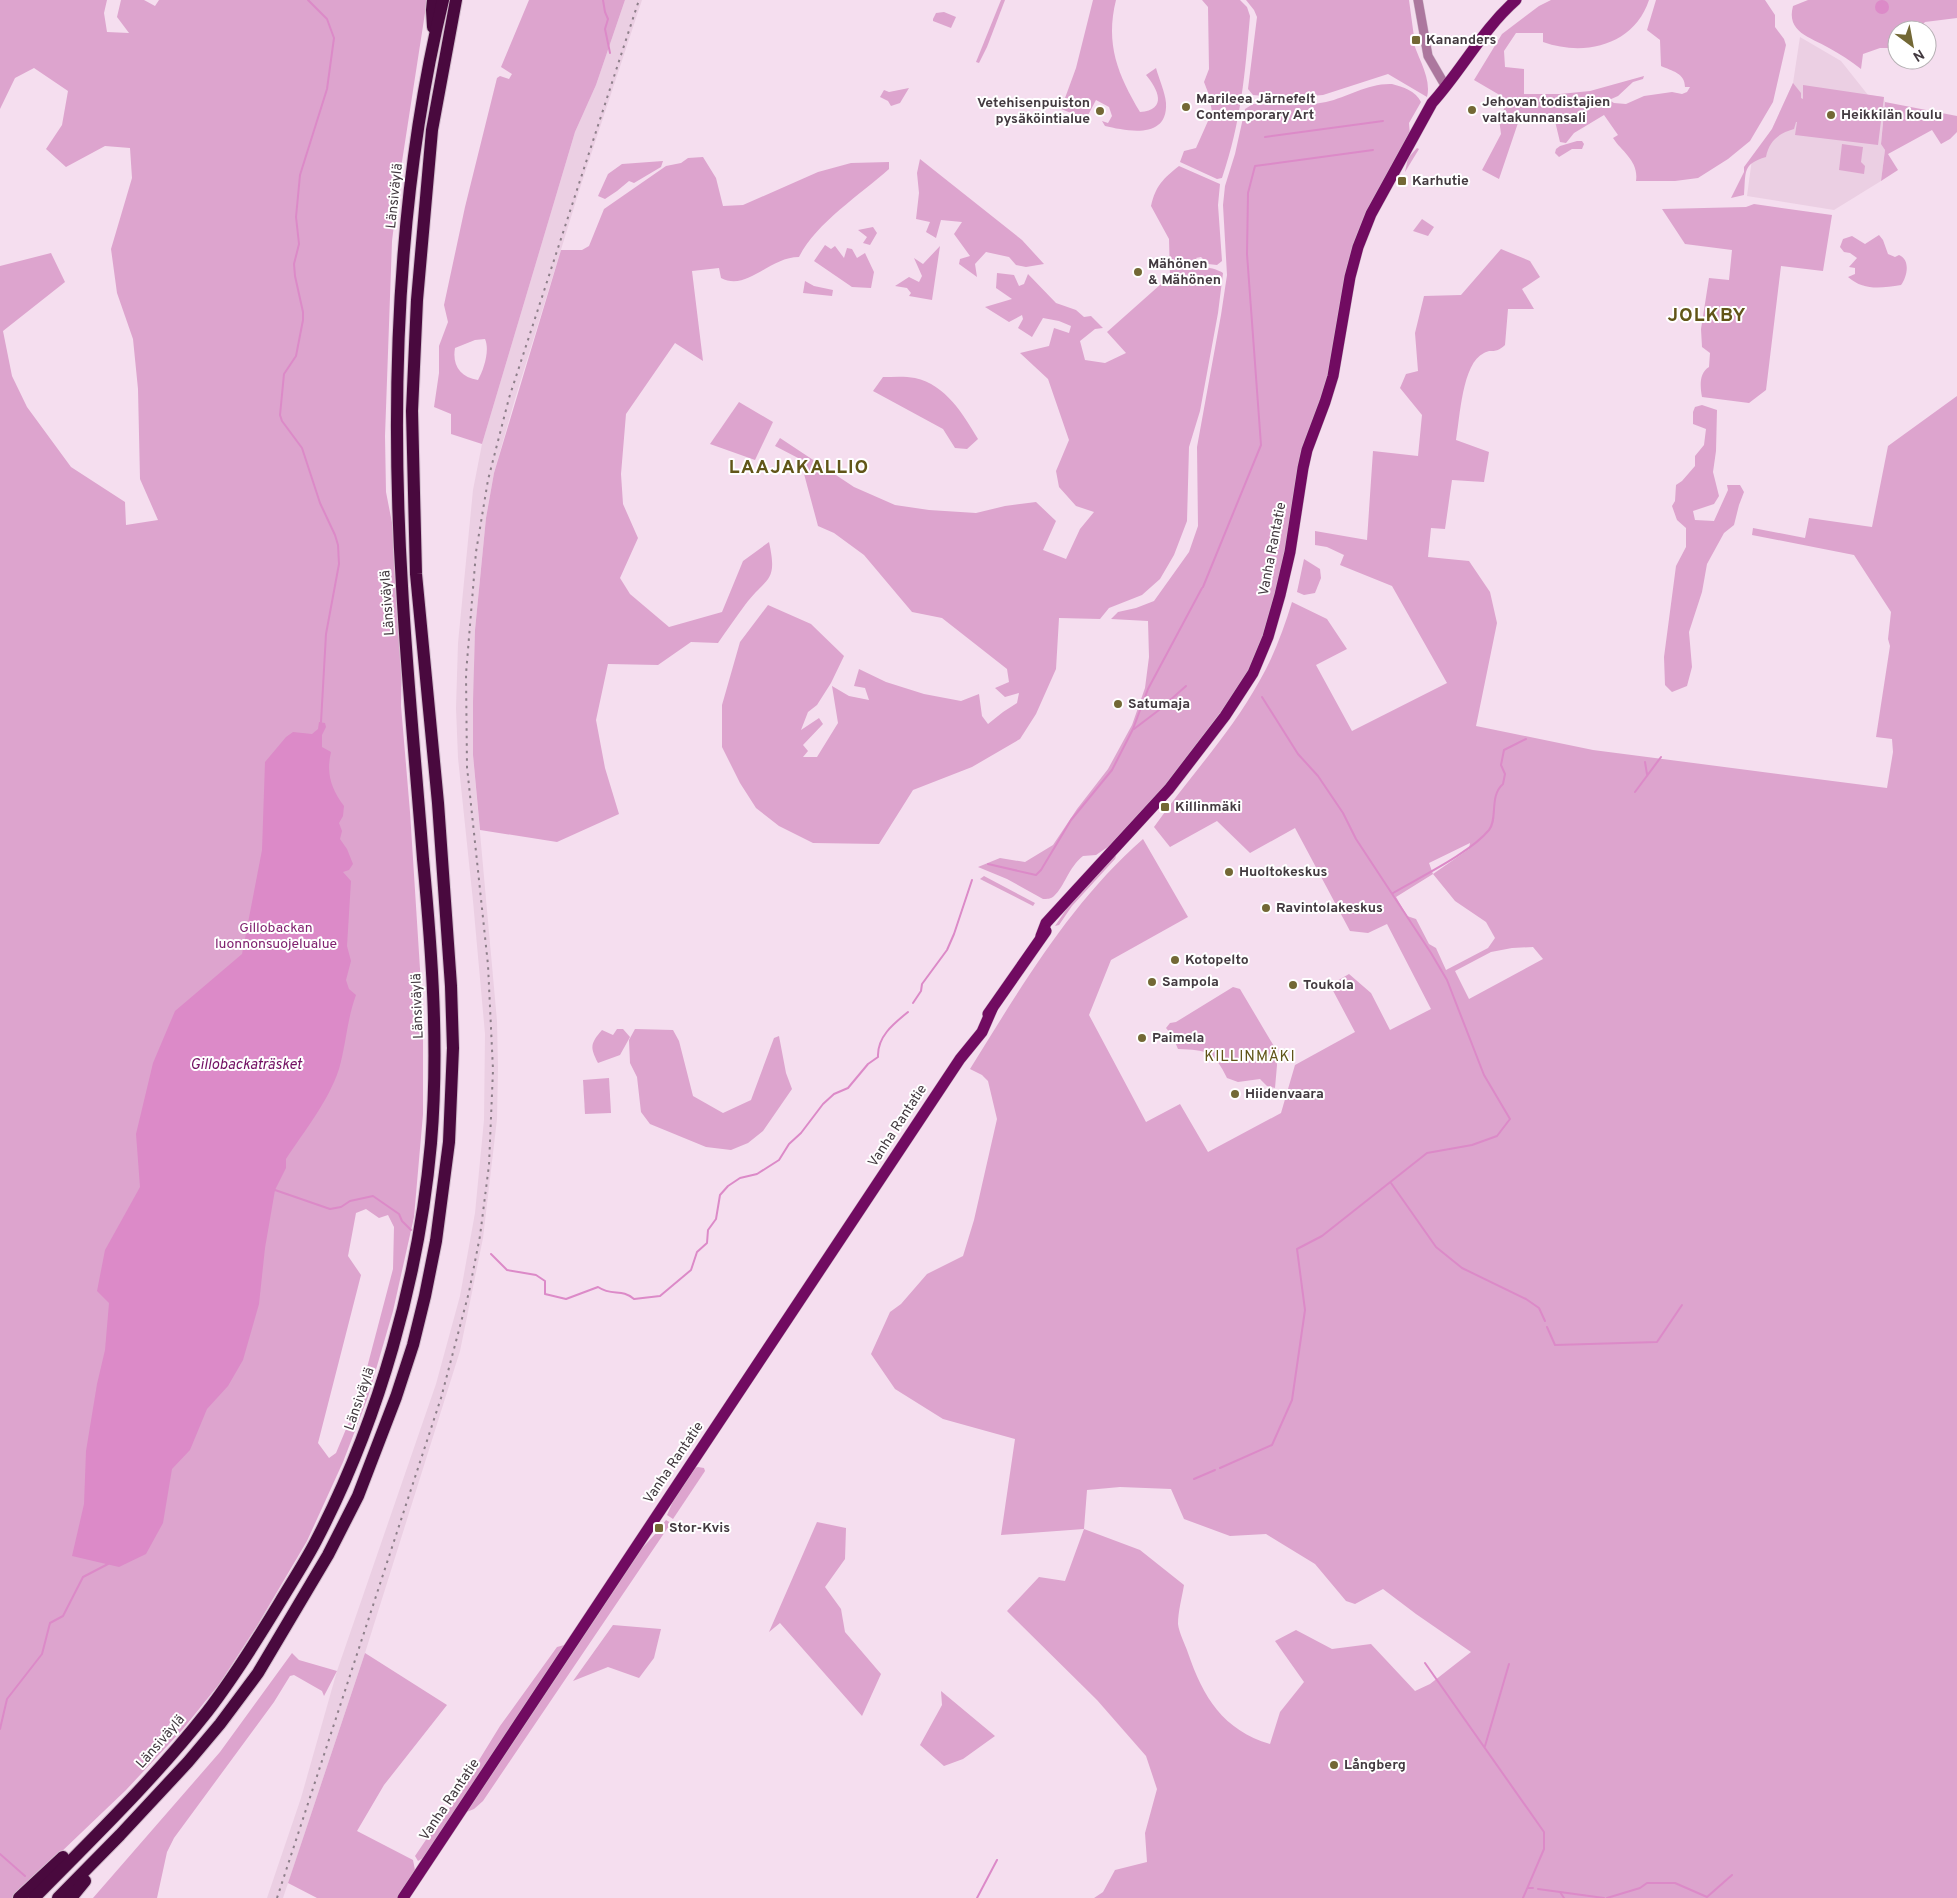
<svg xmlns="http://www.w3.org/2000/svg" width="1957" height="1898" viewBox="0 0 1957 1898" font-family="Overpass,sans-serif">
<rect width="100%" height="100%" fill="#f5deef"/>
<!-- built -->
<g fill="#ebcfe3">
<polygon points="625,0 642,0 580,188 515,399 494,473 486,518 475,630 473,755 497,1021 498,1068 497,1119 483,1238 460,1351 365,1653 283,1898 267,1898 301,1798 337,1671 436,1384 460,1296 475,1213 484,1120 485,1034 473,901 458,758 456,708 458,643 473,490 482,444 575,132 596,85"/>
<polygon points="1800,37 1841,61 1868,95 1883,97 1885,102 1881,143 1885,150 1881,181 1834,210 1747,196 1752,159 1772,129 1793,83"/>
</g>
<!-- green -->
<g fill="#dda4ce" fill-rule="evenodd">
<path d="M0,0H107L104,13L107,32L129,33L117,17L121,0H144L155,6L159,0H427L401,168L392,241L385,436L386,492L403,579L401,706L410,812L423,1016V1114L414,1217L393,1311L368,1397L343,1462L307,1541L257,1626L220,1683L183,1729L126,1790L13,1898H0V266L51,253L65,282L3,331L12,376L27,407L71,467L125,502L126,525L158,520L140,479L138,389L133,339L117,293L111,249L132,178L130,148L105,146L66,167L46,149L62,125L68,91L34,68L15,78L0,109ZM366,1209L379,1218L388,1215L394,1227L393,1269L359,1398L336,1453L329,1458L318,1443L361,1275L348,1256L356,1213Z"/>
<path d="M529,0H625L596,85L575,132L482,444L451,434V414L434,407L439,373V346L448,322L444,305L465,207L497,78L500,76L509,79L512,74L501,67ZM485,339C490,350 484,369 478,380C460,377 452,365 455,348L475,340Z"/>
<polygon points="1001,0 1005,0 987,47 979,63 976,62"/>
<path d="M1093,0H1116C1105,44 1118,75 1140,112C1168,110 1158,89 1146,75L1156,68C1159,79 1165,92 1166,103C1168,140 1127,131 1105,126L1102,121L1108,123L1112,116L1109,107L1096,100L1086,119L1061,109L1076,68Z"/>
<path d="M1202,0H1240L1247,7L1250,16C1245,74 1241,122 1222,178L1217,179L1180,162L1184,151L1196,148L1212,112L1209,95L1204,82L1209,69L1208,7Z"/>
<path d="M1246,0H1409L1414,37L1412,38C1417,57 1432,78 1427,97L1388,74L1323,95L1287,98L1253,95L1248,89L1257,17L1254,10Z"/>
<path d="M1551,0H1649C1634,45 1585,57 1543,42V33H1516L1504,51L1505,67L1524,69V94H1560L1590,91L1644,76L1643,79L1633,82L1618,96L1609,100L1614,103L1626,104L1644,96L1672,92L1682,94L1687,92L1690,87H1685C1685,73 1672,71 1661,66L1660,40L1647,30L1656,0H1765L1775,15V27L1784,39L1786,45L1773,102L1750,141L1728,159L1698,178L1675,181H1636C1639,161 1622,152 1613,138L1618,135L1604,115L1574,133L1566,143L1560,142L1554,117H1520L1499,179L1482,170L1501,134L1499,119L1507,103L1503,97L1474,80L1502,34L1539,6Z"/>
<path d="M1808,0H1957V18L1925,22L1918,30H1897V48H1880L1863,54L1861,69C1851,61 1840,54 1829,48C1810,37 1786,32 1793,6Z"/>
<polygon points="944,12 956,17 951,28 933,21 933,19 936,13"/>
<path d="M1793,83L1801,93V98L1803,99V85L1884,97L1878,145L1795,135L1797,122H1796L1794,129C1779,133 1769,141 1766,157C1742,164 1746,172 1744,195L1731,198L1744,172V167L1772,129Z"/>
<path d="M1392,84C1403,87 1416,91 1421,102L1409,123L1410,136L1372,205L1333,353L1269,621L1249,674L1169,781L1115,842L1096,855L1083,856C1068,868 1065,886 1054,896C1051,899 1047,899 1043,899L1007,879L978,867L1000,858L1025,862L1053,845L1077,809L1108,769L1132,725L1145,688L1149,657L1148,621L1111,619L1118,612L1136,608L1154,601L1189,552L1198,526L1197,447L1221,315L1227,275L1223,205L1225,186L1235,154L1245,109L1253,104C1277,105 1302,107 1326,102C1348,97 1368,83 1392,84Z"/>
<polygon points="909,88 900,103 891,106 888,101 880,97 884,90 889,92"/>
<polygon points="1885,102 1957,116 1957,132 1950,139 1941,144 1932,130 1888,154 1898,170 1881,181 1885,150 1881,144"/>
<polygon points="1577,141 1582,141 1584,144 1582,149 1572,149 1559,157 1555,153 1556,149 1560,146"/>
<polygon points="1842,144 1863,147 1861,162 1865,166 1864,174 1839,170"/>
<polygon points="1417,148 1419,149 1405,172 1408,158"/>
<path d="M703,157L716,178L723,206L743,205L818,172L851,163L889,162V169C861,194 815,224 799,257C769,257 747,292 721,278L719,268L692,271L703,361L675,343L626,414L621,474L623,504L638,538L620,578L630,594L669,627L722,612L743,561L769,542C778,583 767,576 745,605C736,617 727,630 718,643L691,642L658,665L608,664L596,720L605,768L619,814L557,842L480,830L473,755V702L475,630L486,518L494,473L561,250H582L589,246L604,209L666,166L681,163L688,158Z"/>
<polygon points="920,159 1022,240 1044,264 1026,267 1016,265 1009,257 986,252 975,264 977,277 959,264 960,259 970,256 954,234 962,222 941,220 936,238 926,232 930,222 916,219 919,193 917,173"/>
<polygon points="663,161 661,167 634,183 629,181 617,191 605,199 598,196 608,174 622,164"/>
<path d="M1179,166L1220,184L1218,205L1222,261L1217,265L1208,264L1201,257L1196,258C1205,271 1213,266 1223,273L1218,313L1200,411L1189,447L1187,521L1174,555L1160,579L1142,595L1109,608L1100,619L1059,618L1056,669L1036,714L1020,739L972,767L913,790L879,844L813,843L779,826L756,808L740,783L722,747V705L740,642L768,605L811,624L844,656L831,683L817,705L808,712L801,730L819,718L823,724L803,745L808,751L803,757H817L838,723L832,686L849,696L869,700L865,688L854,686L859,669L886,682L924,694L961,701L979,694L982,716L988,724L1003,712L1017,703L1019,693L1005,697L995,688L1009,682L1007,669L942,618L912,612L864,555L834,533L818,526L800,459L775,446L780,438L854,487L895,505L929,510L976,513L1005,506L1036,502L1056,521L1043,550L1066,559L1080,529L1094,512L1076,506L1059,487L1056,471L1069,440L1048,379L1020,353L1049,346L1054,328L1069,333L1071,326L1059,321L1043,318L1032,337L1018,328L1023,319L1022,315L1009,322L985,307L1012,299L996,288L997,273L1014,275L1019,286L1024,284L1028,274L1056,303L1076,310L1084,317L1091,316L1103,328L1095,329L1080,341L1085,360L1105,363L1126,353L1107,332L1170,276L1169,239L1151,206C1156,185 1163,179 1179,166Z"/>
<path d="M1754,204L1832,215L1823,271L1781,266L1766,390L1749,403L1702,397C1700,386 1699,373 1709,367L1710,353L1702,347L1701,329L1709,278L1729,280L1732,250L1685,244L1662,209L1746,207Z"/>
<polygon points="1422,219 1434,227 1428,236 1413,231"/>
<polygon points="873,227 877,233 870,245 863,243 867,237 858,230"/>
<path d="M1879,235L1883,240L1888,254L1895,257L1899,255C1911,260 1907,277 1901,285C1881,288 1864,291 1848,277L1855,274V268L1849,267L1857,258L1850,253L1844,252L1840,247L1843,239L1852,236L1865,244Z"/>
<polygon points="825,245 831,249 835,246 844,258 847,248 852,249 857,258 865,253 874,272 871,288 852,287 814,261"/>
<polygon points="940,246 932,300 909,296 911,293 907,288 895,286 909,277 919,282 922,276 914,258 923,264"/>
<path d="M1501,249L1530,261L1540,277L1522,289L1534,309H1508L1505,345C1494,355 1493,348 1484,353C1462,363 1460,418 1456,440L1489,452L1484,482L1452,480L1445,529L1431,528L1428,557L1469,561L1490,592L1497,623L1476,726L1593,750L1887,788L1893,752L1892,739L1876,737L1890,646L1888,639L1891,612L1854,555L1752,535L1753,528L1805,538L1809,518L1872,527L1888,446L1957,396V1898H1094L1103,1892L1115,1870L1147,1862L1145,1833L1157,1789L1146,1756L1097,1700L1007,1611L1039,1577L1065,1581L1084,1529L1001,1535L1015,1439L943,1419L895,1389L871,1354L890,1312L901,1304L927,1274L963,1256L974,1220L997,1119L988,1081L982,1075L970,1069C1021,987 1070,903 1143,839L1188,917L1111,960L1089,1015L1146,1122L1180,1104L1208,1152L1281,1113L1295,1065L1355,1032L1330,985L1349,974L1371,993L1390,1030L1431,1009L1387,924L1368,933L1350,931L1295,828L1250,853L1217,821L1170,847L1154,827C1189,777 1231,733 1260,680C1274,656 1284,628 1292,602L1327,619L1347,649L1316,665L1352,731L1447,683L1392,586L1340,565L1344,555L1327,547L1315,545V531L1367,540L1373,451L1418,456L1422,415L1400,388L1406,374L1418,371L1415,333L1424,296L1461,295ZM1470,843L1469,849L1433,874L1429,863ZM1433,874L1455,901L1486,922L1495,938L1488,948L1446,970L1436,948L1429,944L1416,919L1407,916L1396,897ZM1533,947L1543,959L1469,999L1455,971L1491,952L1512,948ZM1120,1487L1171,1489L1184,1519L1230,1536L1266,1534L1315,1564L1346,1601L1355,1604L1383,1589L1416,1614L1471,1652L1430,1684L1415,1691L1371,1644L1332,1649L1296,1630L1275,1641L1304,1682L1280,1712L1270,1744C1223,1730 1203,1697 1188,1653C1185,1644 1179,1633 1178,1624C1178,1612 1182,1597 1184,1585L1140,1550L1084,1529L1087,1490Z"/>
<polygon points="805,281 814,286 833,290 832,296 803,293"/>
<path d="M883,377C893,377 905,376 915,378C946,385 963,414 978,439L967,449L955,448L943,429L873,391Z"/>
<polygon points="739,402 773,422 755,460 710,444"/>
<polygon points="1702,405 1717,410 1716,451 1713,472 1719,496 1714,504 1693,511 1695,520 1714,521 1728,490 1727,485 1740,485 1744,492 1739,505 1734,525 1724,533 1707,564 1702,592 1689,632 1692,667 1687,686 1672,692 1665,685 1664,657 1676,566 1686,547 1686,528 1677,520 1672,506 1675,501 1676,485 1682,481 1695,466 1695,456 1704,445 1706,429 1693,424 1693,412 1695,407"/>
<polygon points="1304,559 1320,569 1321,578 1315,593 1304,595 1297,592"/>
<polygon points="1114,855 1116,856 1115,859 1072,906 1059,925 1055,926 1070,904"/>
<polygon points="984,876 1035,903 1033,906 980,879"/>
<path d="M1233,987L1240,989L1275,1048L1277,1065L1275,1088L1267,1086L1260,1079L1238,1082L1227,1078C1214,1051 1207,1050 1178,1049L1172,1035L1166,1028L1170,1023L1176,1022Z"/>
<path d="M617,1029H623L630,1037L620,1055L598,1063C590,1047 590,1044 602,1030L613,1035Z"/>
<polygon points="635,1029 673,1030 679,1041 693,1096 723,1113 751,1100 774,1038 779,1036 786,1073 792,1089 763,1131 748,1143 731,1150 706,1147 650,1124 641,1112 637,1077 630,1063 629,1040"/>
<polygon points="609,1078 611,1113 585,1114 583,1080"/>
<polygon points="698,1467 704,1468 705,1471 673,1519 667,1515 674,1499 694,1468"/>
<polygon points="666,1520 671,1523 483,1801 474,1809 464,1813 634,1557 657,1532"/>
<polygon points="817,1522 846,1528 845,1559 825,1587 841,1609 845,1632 881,1674 862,1716 780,1623 769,1632"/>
<polygon points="613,1625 661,1629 654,1658 639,1678 608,1667 573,1681"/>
<polygon points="568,1644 425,1857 418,1861 415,1856 440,1819 444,1817 500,1726 557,1647"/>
<polygon points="292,1653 299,1660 337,1671 324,1696 322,1691 294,1675 290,1676 274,1702 174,1838 167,1852 157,1898 93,1898 220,1752"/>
<polygon points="365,1653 447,1705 384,1785 357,1831 413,1860 415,1870 397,1898 317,1898 288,1883"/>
<polygon points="941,1691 995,1736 963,1759 944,1766 920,1745 942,1705"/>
</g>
<!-- water -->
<g fill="#dc8ac8">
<circle cx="1882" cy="7" r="7"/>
<path d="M319,722L325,723L326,727L322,735V747L331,752C326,773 331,789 344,806L343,816L339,823L342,831L340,839L347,849L353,864L349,870L343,872L351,881L347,946L351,961L346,980L349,989L356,995C347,1019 346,1045 339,1069C328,1102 305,1130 286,1159V1168L275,1190L265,1248L259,1304L243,1360L228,1386L207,1409L190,1450L172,1469L163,1523L146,1554L119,1567L72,1556L84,1504L86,1451L97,1384L105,1350L109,1303L97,1291L105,1250L140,1187L136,1134L153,1063L175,1011L242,954L262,850L265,762L286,737L293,732L312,734L318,729Z"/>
</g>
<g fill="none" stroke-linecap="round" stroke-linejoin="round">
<!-- stream -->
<g stroke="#dc8ac8" stroke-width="2">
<polyline points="308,0 327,19 334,38 327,89 300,175 296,217 299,244 294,264 295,276 303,312 303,320 296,356 284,374 280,415 282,421 302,448 320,503 335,535 338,545 339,564 326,634 321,722"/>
<polyline points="603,0 605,12 608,19 605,29 610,53"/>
<polyline points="1265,137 1383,121"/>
<polyline points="1203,587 1261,445 1247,254 1248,193 1255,166 1373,150"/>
<polyline points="1134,729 1159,710 1186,686"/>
<polyline points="1645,762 1647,774"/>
<polyline points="1635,792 1661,757"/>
<polyline points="988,864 1036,875 1041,870 1071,820 1112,770 1133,729 1148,689 1202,588"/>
<path d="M1393,893C1420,877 1470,853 1489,830C1498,819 1489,796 1503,784L1505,774L1501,765L1504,750L1526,739"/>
<polyline points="913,1003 921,991 922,984 947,950 954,934 972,880"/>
<polyline points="1391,1183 1436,1247 1462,1268 1526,1299 1539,1308 1545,1321"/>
<polyline points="275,1190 330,1209 341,1207 350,1201 373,1196 399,1214 402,1221 411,1230"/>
<path d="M491,1254L507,1270L536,1275L545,1281V1294L566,1299L598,1287C613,1297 621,1288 634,1299L660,1296L691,1270L697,1252L707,1243L708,1230L716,1219L720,1195L728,1186L740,1178L757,1174L779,1160L789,1144L801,1133L823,1104L834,1094L848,1088L868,1064L878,1057C877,1037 893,1024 908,1012"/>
<polyline points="1547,1327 1555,1345 1657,1342 1682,1305"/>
<polyline points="1220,1468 1272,1445 1292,1400 1305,1310 1297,1249 1322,1236 1427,1153 1472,1145 1497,1136 1510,1119 1484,1075 1447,980 1431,953 1356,839 1343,813 1318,776 1298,754 1262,697"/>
<polyline points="1194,1479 1215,1470"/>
<polyline points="1425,1663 1544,1832 1544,1849 1523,1898"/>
<polyline points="0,1729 7,1699 42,1654 50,1623 63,1616 83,1577 108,1564"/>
<polyline points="1485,1746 1509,1664"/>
<polyline points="0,1854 25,1876"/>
<polyline points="1528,1888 1533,1888"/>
<polyline points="1538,1889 1604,1898"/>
<polyline points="1560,1892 1564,1898"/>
<polyline points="977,1898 997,1860"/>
<polyline points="1607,1898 1640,1888 1647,1883 1675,1883 1707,1897 1732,1875"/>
</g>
<!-- minor casing -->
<g stroke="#d1bdcc" stroke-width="10">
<polyline id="minor" points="1418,0 1428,56 1446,87"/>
</g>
<!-- major casing -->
<g stroke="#d1bdcc" stroke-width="12">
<g id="major">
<path d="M1041,936L1046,923L1169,789L1225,716L1253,673L1268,637L1280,595L1290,552L1303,468L1307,450L1325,402L1333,376L1350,277L1358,247L1371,214L1432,103C1462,70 1482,30 1516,0"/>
<polyline points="988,1014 1046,931"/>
<polyline points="403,1898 960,1059 982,1032 992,1009"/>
</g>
</g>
<!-- highway casing -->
<g stroke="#d1bdcc" stroke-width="14">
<g id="highway">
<polyline points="433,0 432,10 433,27"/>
<polyline points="19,1898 63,1857"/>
<path d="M34,1898C93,1838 155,1778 207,1712C234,1677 257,1640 280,1602C292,1582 305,1562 316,1541C379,1420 419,1278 431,1143C439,1048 432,953 423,859C416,768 407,677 402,586C390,390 397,191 443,0"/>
<polyline points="58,1898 120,1835 188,1762 220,1724 258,1673 328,1555 358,1496 396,1397 413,1345 425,1296 436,1241 449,1142 453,1048 451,986 438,803 416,574 412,411 417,300 432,130 456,0"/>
<polyline points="71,1898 85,1881"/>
</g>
</g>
<!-- minor -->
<use href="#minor" stroke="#ac779e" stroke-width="9"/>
<!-- major -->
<use href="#major" stroke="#710b61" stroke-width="11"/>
<!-- highway -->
<use href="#highway" stroke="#49093e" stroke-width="12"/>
<!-- rail -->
<polyline stroke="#8e7f8a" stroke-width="2" stroke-dasharray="2.5 5" stroke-linecap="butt" points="277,1898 441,1398 469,1292 480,1236 489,1165 493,1070 488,965 467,767 466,674 476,552 488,480 509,398 639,0"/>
</g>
<!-- markers -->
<g fill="#736835" stroke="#fff" stroke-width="2">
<rect x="1411" y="35" width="10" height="10" rx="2.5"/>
<circle cx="1186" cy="107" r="5"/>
<circle cx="1472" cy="110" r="5"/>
<circle cx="1100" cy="111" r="5"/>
<circle cx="1831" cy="115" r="5"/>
<rect x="1397" y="176" width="10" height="10" rx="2.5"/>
<circle cx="1138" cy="272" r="5"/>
<circle cx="1118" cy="704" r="5"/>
<rect x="1160" y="802" width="10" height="10" rx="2.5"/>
<circle cx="1229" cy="872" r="5"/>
<circle cx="1266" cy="908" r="5"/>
<circle cx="1175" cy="960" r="5"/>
<circle cx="1152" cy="982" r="5"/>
<circle cx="1293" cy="985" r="5"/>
<circle cx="1142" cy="1038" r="5"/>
<circle cx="1235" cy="1094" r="5"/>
<rect x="654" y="1523" width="10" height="10" rx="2.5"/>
<circle cx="1334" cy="1765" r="5"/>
</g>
<g text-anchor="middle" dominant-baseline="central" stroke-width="4" stroke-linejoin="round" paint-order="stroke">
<!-- poi labels -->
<g font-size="14" font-weight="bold" fill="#433a40" stroke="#fff" text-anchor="start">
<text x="1426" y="40">Kananders</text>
<text x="1196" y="99">Marileea Järnefelt<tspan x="1196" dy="16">Contemporary Art</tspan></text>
<text x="1482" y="102">Jehovan todistajien<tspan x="1482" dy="16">valtakunnansali</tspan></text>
<text x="1090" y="103" text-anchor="end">Vetehisenpuiston<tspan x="1090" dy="16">pysäköintialue</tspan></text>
<text x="1841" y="115">Heikkilän koulu</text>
<text x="1412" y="181">Karhutie</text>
<text x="1148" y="264">Mähönen<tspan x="1148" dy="16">&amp; Mähönen</tspan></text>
<text x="1128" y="704">Satumaja</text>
<text x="1175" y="807">Killinmäki</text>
<text x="1239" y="872">Huoltokeskus</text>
<text x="1276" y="908">Ravintolakeskus</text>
<text x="1185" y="960">Kotopelto</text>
<text x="1162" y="982">Sampola</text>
<text x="1303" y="985">Toukola</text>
<text x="1152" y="1038">Paimela</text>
<text x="1245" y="1094">Hiidenvaara</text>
<text x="669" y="1528">Stor-Kvis</text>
<text x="1344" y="1765">Långberg</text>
</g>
<!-- street labels -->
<g font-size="14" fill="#433a40" stroke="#fff">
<text transform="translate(395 196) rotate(-84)">Länsiväylä</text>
<text transform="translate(1273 549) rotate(-79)">Vanha Rantatie</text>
<text transform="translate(388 603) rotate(-94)">Länsiväylä</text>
<text transform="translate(418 1006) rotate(-92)">Länsiväylä</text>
<text transform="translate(898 1126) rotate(-57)">Vanha Rantatie</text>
<text transform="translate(360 1399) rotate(-71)">Länsiväylä</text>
<text transform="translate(674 1463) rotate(-56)">Vanha Rantatie</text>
<text transform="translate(161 1742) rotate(-49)">Länsiväylä</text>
<text transform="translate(450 1800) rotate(-56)">Vanha Rantatie</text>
</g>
<!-- park labels -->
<g font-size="14" fill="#812270" stroke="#fff">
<text x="276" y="928">Gillobackan<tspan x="276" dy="16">luonnonsuojelualue</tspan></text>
</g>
<!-- neighbourhood labels -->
<g font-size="15" letter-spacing="1" fill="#615518" stroke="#fff">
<text x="1250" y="1057">KILLINMÄKI</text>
</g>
<!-- water labels -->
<g font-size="15" font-style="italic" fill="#720f62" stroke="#fff">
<text x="246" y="1065">Gillobackaträsket</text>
</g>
<!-- district labels -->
<g font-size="19" font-weight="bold" letter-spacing="1" fill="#615518" stroke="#fff">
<text x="1707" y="316">JOLKBY</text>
<text x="799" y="468">LAAJAKALLIO</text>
</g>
</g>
<!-- north arrow -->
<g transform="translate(1912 45) rotate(148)"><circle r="24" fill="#ffffff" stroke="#b4b0b3"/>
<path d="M0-4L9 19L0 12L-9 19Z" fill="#736835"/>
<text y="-8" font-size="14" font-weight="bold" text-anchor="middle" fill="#433a40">N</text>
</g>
</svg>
